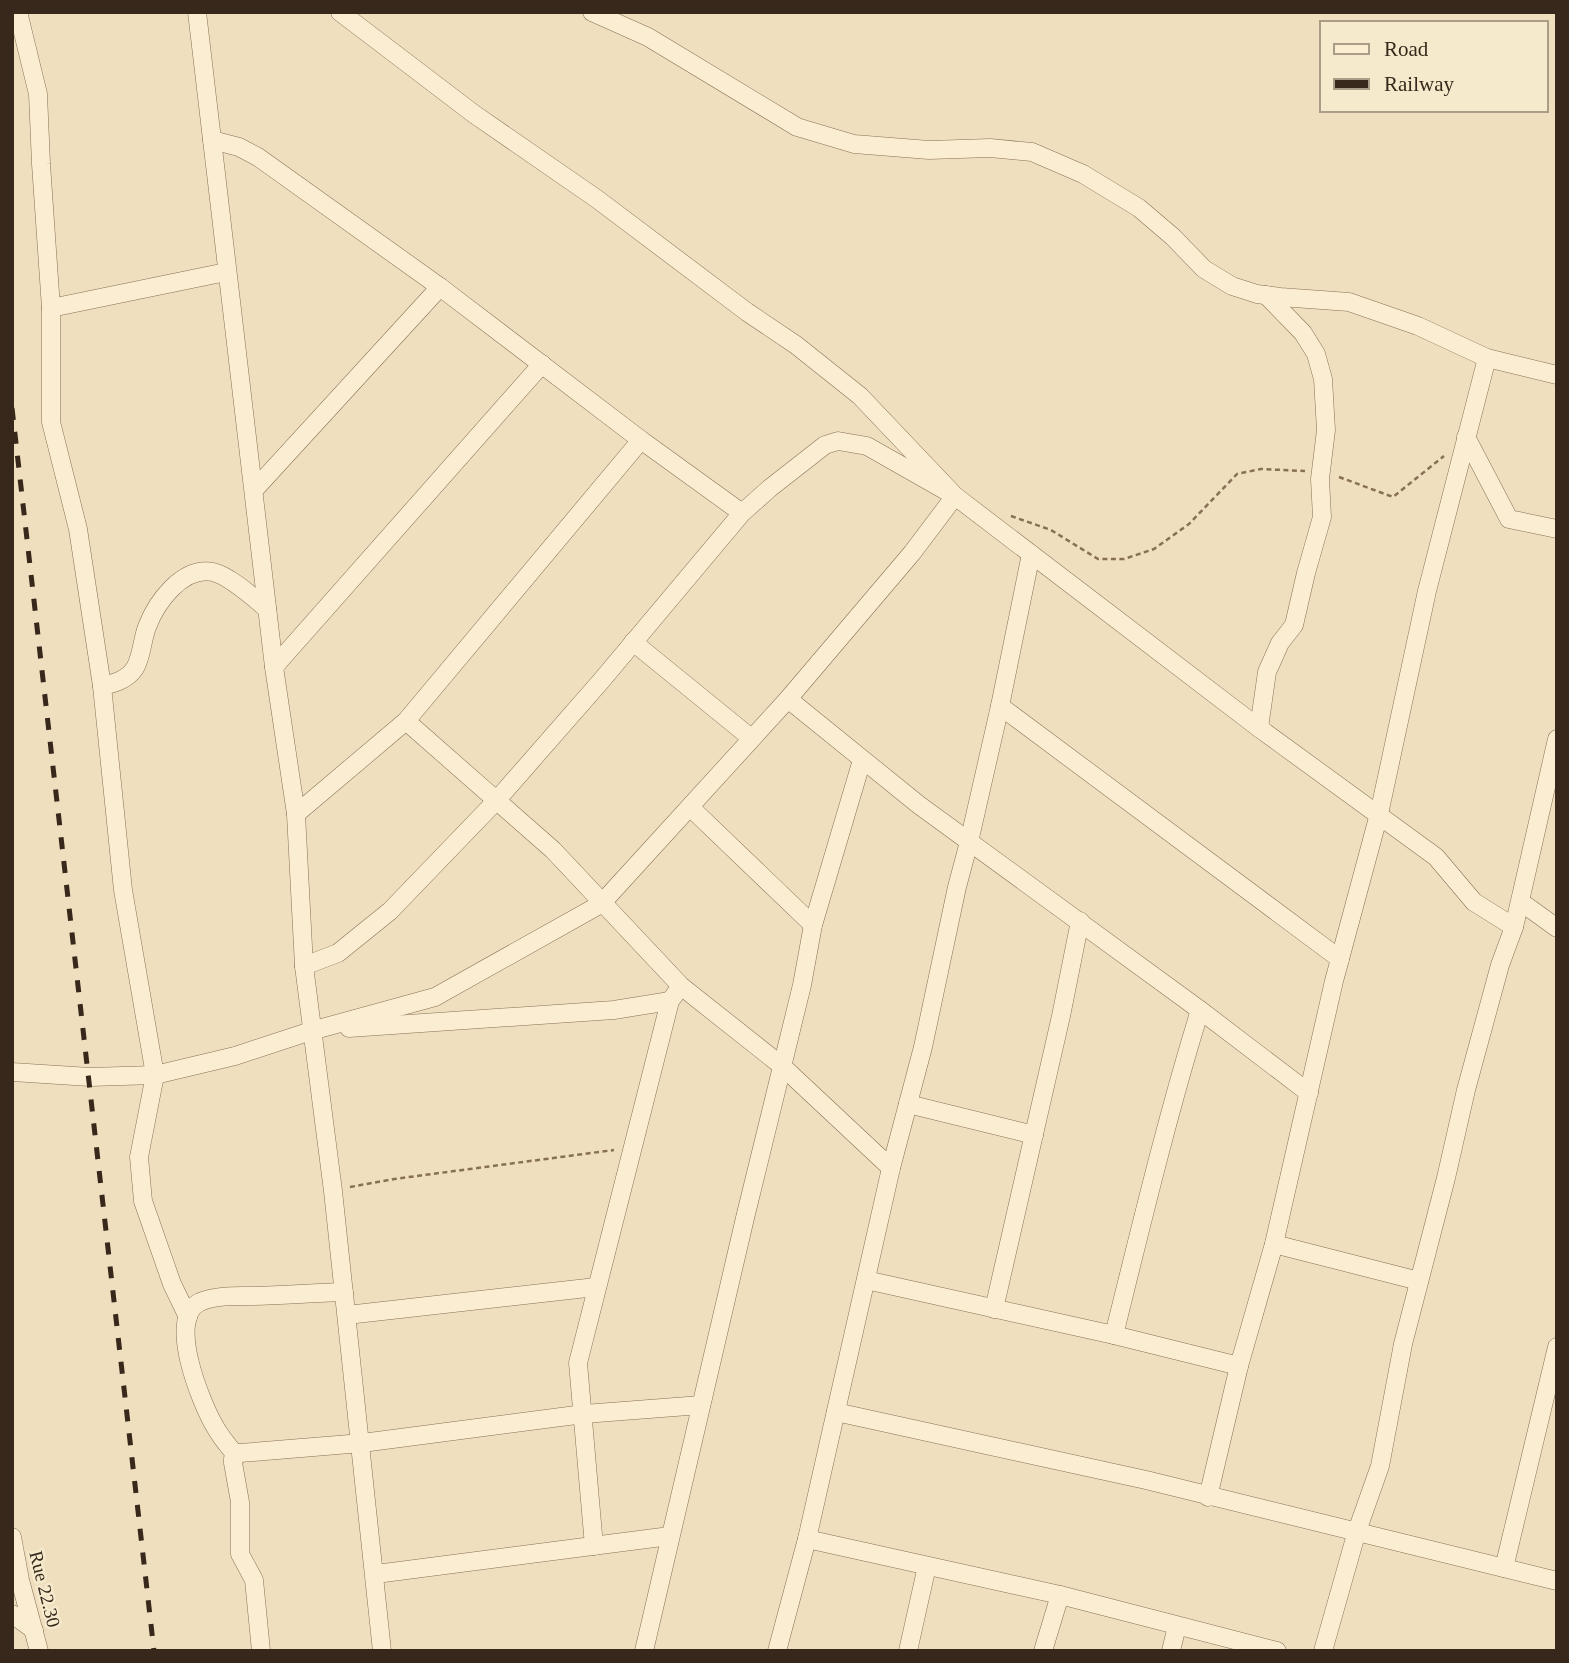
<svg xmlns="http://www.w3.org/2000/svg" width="1569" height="1663" viewBox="0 0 1569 1663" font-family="Georgia,serif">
<rect width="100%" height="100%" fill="#efdfbe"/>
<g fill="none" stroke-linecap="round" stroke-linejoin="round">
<!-- minor casing -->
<g stroke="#887056" stroke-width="19">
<g id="minor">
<polyline points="18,12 38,94 41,164 51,308 51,422 78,529 102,686 123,890 155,1075 139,1157 143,1201 172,1284 188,1317"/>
<polyline points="197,12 274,667 296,814 304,966 333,1191 382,1651"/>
<polyline points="592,12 648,37 797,127 854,144 929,150 990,148 1032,152 1083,174 1139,208 1173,237 1204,269 1232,286 1257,294 1280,297 1349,302 1418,326 1487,358 1557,375"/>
<polyline points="212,140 239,147 258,157 440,287 641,440 742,513"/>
<polyline points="51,308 226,272"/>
<polyline points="1466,437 1509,519 1557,529"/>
<polyline points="254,490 440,287"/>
<polyline points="633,642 751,738"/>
<polyline points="274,667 542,364"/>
<path d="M102,686C115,683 127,680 135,668C142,656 142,640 147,627C156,603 182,566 213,572C230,576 254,598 267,609"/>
<polyline points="788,699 919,805 1200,1010 1309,1093"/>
<polyline points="1000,706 1340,959"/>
<polyline points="406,721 553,850 681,986 782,1066 891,1168"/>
<polyline points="1259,728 1267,672 1280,643 1294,625 1306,573 1322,517 1320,479 1326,430 1323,379 1316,354 1303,333 1266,295"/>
<polyline points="690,807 813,925"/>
<polyline points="296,814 406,721 641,440"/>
<polyline points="1521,902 1557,928"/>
<polyline points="304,966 338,953 390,911 496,801 601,681 742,513 770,488 825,445 838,441 867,446 955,496 1259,728 1436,857 1474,902 1514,927"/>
<polyline points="349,1028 614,1010 670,1001"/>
<polyline points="12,1072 90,1077 155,1075 235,1056 311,1031 435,997 601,904 788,699 912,553 955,496 860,396 796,345 747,312 597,199 474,114 340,12"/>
<polyline points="908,1104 1034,1135"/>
<polyline points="1274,1244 1419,1281"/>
<polyline points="866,1280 1114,1335 1239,1366"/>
<polyline points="994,1309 1061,1016 1080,921"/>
<polyline points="347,1315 596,1287"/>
<path d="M1114,1335C1141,1226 1167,1117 1200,1010"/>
<polyline points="836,1412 1146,1480 1557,1581"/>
<path d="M236,1455C228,1446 220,1436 214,1425C201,1402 166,1318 200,1302C216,1295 237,1296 253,1296C284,1295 314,1293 344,1292"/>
<polyline points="1208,1497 1239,1366 1274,1244 1334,981 1379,814 1427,591 1487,358"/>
<polyline points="12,1537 20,1580 39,1651"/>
<polyline points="807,1539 1060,1595 1277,1651"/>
<polyline points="594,1546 578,1363 670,1001 681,986"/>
<polyline points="1504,1568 1557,1347"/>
<polyline points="376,1574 670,1536"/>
<polyline points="12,1614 34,1630"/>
<polyline points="261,1651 254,1580 240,1554 240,1502 233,1463 233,1459 240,1453 362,1443 584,1414 701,1405"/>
<polyline points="644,1651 745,1218 802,985 813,925 862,760"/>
<polyline points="777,1651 807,1539 891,1168 923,1047 957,887 969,842 1000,706 1031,554"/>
<polyline points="908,1651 927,1566"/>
<polyline points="1043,1651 1060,1595"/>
<polyline points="1171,1651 1177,1626"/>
<polyline points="1323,1651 1357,1531 1380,1466 1403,1344 1446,1178 1466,1090 1500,965 1514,927 1557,739"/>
</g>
</g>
<!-- path -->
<g stroke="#887056" stroke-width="2.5" stroke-dasharray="5 3.5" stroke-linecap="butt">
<polyline points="1339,477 1393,497 1444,456"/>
<polyline points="1011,516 1051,530 1098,559 1124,559 1154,549 1189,524 1237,474 1261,469 1305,471"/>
<polyline points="350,1187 394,1179 614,1150"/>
</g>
<!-- minor -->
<use href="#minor" stroke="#faedd1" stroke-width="18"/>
<!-- rail -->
<polyline stroke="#37281b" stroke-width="5" stroke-dasharray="12 12" stroke-linecap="butt" points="12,408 154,1651"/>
</g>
<g text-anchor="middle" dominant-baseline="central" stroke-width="5" stroke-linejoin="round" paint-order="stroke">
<!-- street labels -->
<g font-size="19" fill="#37281b" stroke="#f6eacd">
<text transform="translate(45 1589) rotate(76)">Rue 22.30</text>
</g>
</g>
<!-- border -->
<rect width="1569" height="1663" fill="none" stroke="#37281b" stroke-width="28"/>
<!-- legend -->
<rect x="1320" y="21" width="228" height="91" fill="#f6eacd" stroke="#aa9c86" stroke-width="2"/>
<rect x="1334" y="44" width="35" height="10" fill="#faedd1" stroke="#aa9c86" stroke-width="2"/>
<text x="1384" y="56" font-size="21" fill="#37281b">Road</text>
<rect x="1334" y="79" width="35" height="10" fill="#37281b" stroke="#aa9c86" stroke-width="2"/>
<text x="1384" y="91" font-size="21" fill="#37281b">Railway</text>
</svg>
